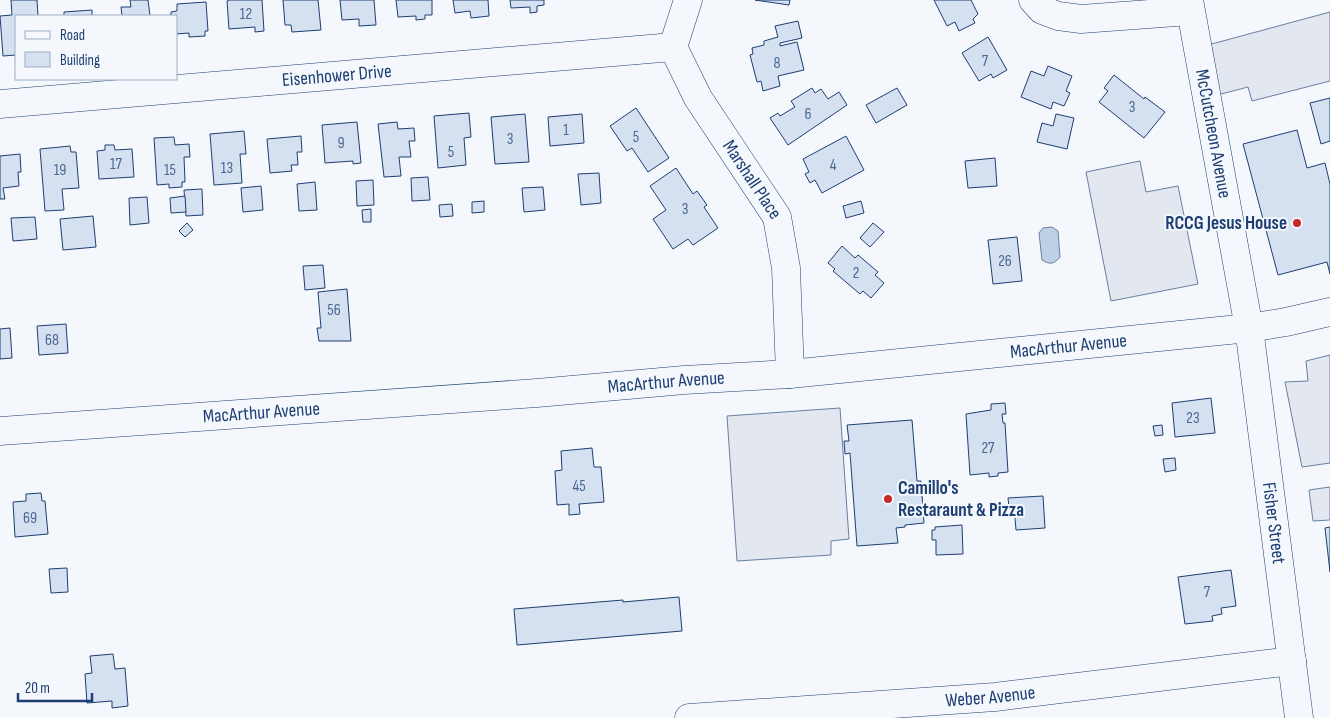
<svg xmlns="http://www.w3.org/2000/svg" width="1330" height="718" viewBox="0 0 1330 718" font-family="'Sofia Sans Condensed',sans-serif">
<rect width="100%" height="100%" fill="#f4f7fb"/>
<!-- parking -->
<g fill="#e3e8f0" stroke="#687fa3">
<polygon points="1330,12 1330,81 1252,101 1248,87 1206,98 1197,48"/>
<polygon points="1140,161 1146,192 1178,186 1198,284 1111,301 1086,172"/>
<polygon points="1330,355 1330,463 1302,467 1285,382 1308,381 1306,361"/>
<polygon points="840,408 849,539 831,541 831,555 737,561 727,416"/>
<polygon points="1330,487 1330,520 1313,521 1309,490"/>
</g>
<!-- water -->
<path fill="#bed0e5" stroke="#687fa3" d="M1052,227L1058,231L1060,257C1054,264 1050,265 1042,260L1039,233L1043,228Z"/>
<!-- building -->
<g fill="#d5e0f0" stroke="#1d3f73">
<polygon points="11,0 37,0 38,16 16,16 16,55 3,56 0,16 12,15"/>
<polygon points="130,0 148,0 150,16 122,16 121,7 131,7"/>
<polygon points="229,0 262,0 264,31 255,32 255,27 229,29 227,1"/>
<polygon points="283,0 318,0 321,30 292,32 291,25 285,25"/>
<polygon points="340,0 374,0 376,25 359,26 359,19 342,20"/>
<polygon points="396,0 432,0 432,15 425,15 425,19 416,20 416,16 398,17"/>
<polygon points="453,0 488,0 489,16 471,18 470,11 455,13"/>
<polygon points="510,0 544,0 544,5 537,6 537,12 530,13 530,7 511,8"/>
<polygon points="755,0 790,0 789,5"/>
<polygon points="934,0 971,0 978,14 973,19 975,23 959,31 955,22 947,26"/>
<polygon points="206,2 208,31 205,31 205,36 189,37 189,33 176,34 176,16 171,16 171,12 177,11 177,4"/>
<polygon points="92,10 92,16 64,16 64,12"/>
<polygon points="798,21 802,38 780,43 780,46 797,42 804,70 778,76 780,86 763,91 761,81 757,82 750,55 753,54 752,48 764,45 764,41 778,37 775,26"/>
<polygon points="988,37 1007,70 993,78 991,74 979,81 962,53"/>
<polygon points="1048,66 1072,76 1066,91 1070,93 1064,106 1053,102 1051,109 1021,97 1031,71 1044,76"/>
<polygon points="1114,75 1144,99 1145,97 1165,112 1144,138 1099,102 1108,91 1104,88"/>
<polygon points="812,88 815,93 821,89 828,99 839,92 847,105 788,145 770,118 778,113 780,116 795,107 791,101"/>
<polygon points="897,88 907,105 876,123 866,105"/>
<polygon points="1330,98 1330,141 1321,144 1310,103"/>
<polygon points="636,108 669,158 648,172 632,148 627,151 610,126"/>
<polygon points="469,113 471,137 464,138 466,165 438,168 434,116"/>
<polygon points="525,114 529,162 495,164 491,117"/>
<polygon points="582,114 584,143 550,146 548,117"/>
<polygon points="1056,114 1074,118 1067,149 1037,142 1042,123 1053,126"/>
<polygon points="357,122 361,163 353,164 353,161 325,163 322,125"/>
<polygon points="397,122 398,129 414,128 415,141 409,141 411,157 399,157 401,176 384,177 378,124"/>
<polygon points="1297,130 1307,168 1325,163 1330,184 1330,274 1327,262 1278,275 1243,144"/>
<polygon points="244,131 246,154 240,154 242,183 214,185 210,134"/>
<polygon points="301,136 302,152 297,152 298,165 291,165 292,171 270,173 267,139"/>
<polygon points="846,136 864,170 822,193 815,180 810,183 805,174 809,172 803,159"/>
<polygon points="174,137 175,145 189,144 190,157 184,157 185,182 182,182 182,187 169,188 169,184 157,185 154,138"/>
<polygon points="105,145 114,145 115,150 132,149 134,177 99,179 97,151 105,150"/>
<polygon points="70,146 71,152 76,152 79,188 62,189 64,210 45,211 40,149"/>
<polygon points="20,154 21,172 18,172 19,186 3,188 5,199 0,199 0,156"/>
<polygon points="995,158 997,186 968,188 965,161"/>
<polygon points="676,168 693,194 697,191 707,205 704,207 718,228 693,245 688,239 673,249 653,219 666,210 650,186"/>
<polygon points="599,173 601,203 581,205 578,174"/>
<polygon points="428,177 430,200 412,201 411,178"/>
<polygon points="373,180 374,205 357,206 356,181"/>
<polygon points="315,182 317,210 299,211 297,184"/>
<polygon points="261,186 263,210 243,212 241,188"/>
<polygon points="543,187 545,210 524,212 522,188"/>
<polygon points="202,189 203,215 186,216 184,190"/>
<polygon points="185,196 186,212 171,213 170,198"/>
<polygon points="147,197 149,223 130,225 129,198"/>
<polygon points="484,201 484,212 472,213 472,202"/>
<polygon points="861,201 864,213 846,218 843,206"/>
<polygon points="452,204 453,216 440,217 439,205"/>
<polygon points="371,209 371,222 363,222 362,210"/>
<polygon points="93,216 96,247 63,250 60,219"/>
<polygon points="35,217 37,239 13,241 11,218"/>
<polygon points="187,223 193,230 185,237 179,231"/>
<polygon points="873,223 884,232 870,247 860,238"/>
<polygon points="1017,237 1022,281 993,284 988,240"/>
<polygon points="842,246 855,258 858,255 878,272 875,275 884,283 871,298 863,291 860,294 833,271 835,269 828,263"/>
<polygon points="323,265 325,288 305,290 303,266"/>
<polygon points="347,289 351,341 319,341 317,328 321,328 318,292"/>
<polygon points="66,324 68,353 39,355 37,326"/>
<polygon points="10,328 12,358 0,359 0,329"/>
<polygon points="1211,398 1215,433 1175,437 1172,403"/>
<polygon points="1005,403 1006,414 1002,414 1003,423 1005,423 1008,472 998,473 998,476 989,477 989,473 970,475 966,414 991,410 991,404"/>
<polygon points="912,420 917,481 921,481 924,523 905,525 905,527 896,528 898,543 857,546 850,453 845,454 844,441 849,441 847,425"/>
<polygon points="1162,425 1163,435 1155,436 1153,426"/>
<polygon points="592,448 594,467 601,467 604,502 579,504 580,514 569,515 569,504 557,505 555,471 562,470 561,451"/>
<polygon points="1175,458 1176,470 1165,472 1163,459"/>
<polygon points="41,493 42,501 45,501 48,534 15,537 13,502 26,501 26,494"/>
<polygon points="1043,496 1045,528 1016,530 1014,507 1009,507 1008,498"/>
<polygon points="962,525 963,554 936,555 936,540 932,540 932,530 935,530 935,527"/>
<polygon points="1330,527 1330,572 1325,528"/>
<polygon points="67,568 68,592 51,593 49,569"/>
<polygon points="1231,570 1236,606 1221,608 1222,614 1212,616 1213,621 1185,624 1178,577"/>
<polygon points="679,597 682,631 517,645 514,609 623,600 623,602"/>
<polygon points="113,654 115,669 125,668 128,706 112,708 112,701 87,703 85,674 92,673 90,656"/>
</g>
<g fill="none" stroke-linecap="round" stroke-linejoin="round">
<!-- minor casing -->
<g stroke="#1d3f73" stroke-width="29">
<g id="minor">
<path id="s1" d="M688,0L673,47L698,98L777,217L786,268L790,374"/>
<polyline points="1033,0 1042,10 1058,16 1081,19 1190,11"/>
<path id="s2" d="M1189,0L1249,328L1299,718"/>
<path id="s3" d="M0,104L673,47"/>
<path id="s4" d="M0,431L537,393L684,380L790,374L1249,328L1286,322L1330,312"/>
<path id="s5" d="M689,718L995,697L1292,661"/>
</g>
</g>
<!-- minor -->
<use href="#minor" stroke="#f4f7fb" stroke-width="28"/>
</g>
<!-- markers -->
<g fill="#c62828" stroke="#f4f7fb" stroke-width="2">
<circle cx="1297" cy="223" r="5"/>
<circle cx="888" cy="499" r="5"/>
</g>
<g text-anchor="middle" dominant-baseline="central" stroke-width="4" stroke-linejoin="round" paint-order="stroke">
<!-- number labels -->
<g font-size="16" fill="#4b6792">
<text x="246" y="14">12</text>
<text x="985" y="61">7</text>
<text x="777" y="63">8</text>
<text x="1132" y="107">3</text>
<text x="808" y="114">6</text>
<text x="566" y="130">1</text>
<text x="636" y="137">5</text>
<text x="510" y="139">3</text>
<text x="341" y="143">9</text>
<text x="451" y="152">5</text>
<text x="116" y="164">17</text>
<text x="833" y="165">4</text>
<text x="227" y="168">13</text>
<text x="60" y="170">19</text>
<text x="170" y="170">15</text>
<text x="685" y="209">3</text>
<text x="1005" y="261">26</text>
<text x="856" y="273">2</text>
<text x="334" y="310">56</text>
<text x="52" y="340">68</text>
<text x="1193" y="418">23</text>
<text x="988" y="448">27</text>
<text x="579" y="486">45</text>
<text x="30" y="518">69</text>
<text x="1207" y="592">7</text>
</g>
<!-- street labels -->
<g font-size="19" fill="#1d3f73" stroke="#f4f7fb">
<text stroke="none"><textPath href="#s3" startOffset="338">Eisenhower Drive</textPath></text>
<text stroke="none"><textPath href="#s2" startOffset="136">McCutcheon Avenue</textPath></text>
<text stroke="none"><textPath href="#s1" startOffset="204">Marshall Place</textPath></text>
<text stroke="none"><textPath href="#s4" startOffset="1072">MacArthur Avenue</textPath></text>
<text stroke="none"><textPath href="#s4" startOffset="668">MacArthur Avenue</textPath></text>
<text stroke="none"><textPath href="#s4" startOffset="262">MacArthur Avenue</textPath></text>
<text stroke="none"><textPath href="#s2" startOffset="530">Fisher Street</textPath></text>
<text stroke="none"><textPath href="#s5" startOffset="302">Weber Avenue</textPath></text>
</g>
<!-- poi labels -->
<g font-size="19" font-weight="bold" fill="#1d3f73" stroke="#f4f7fb" text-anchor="end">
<text x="1287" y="223">RCCG Jesus House</text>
<text x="898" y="488" text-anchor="start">Camillo's<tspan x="898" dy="22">Restaraunt &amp; Pizza</tspan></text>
</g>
</g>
<!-- legend -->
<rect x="15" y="15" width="162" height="65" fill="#f4f7fb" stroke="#9eadc5"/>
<rect x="25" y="31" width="25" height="8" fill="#f4f7fb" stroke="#9eadc5"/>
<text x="60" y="40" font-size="15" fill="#1d3f73">Road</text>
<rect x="25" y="52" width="25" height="15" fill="#d5e0f0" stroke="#9eadc5"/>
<text x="60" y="65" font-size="15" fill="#1d3f73">Building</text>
<!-- scale -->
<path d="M18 693v8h74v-8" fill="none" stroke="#1d3f73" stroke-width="2.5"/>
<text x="25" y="693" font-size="15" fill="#1d3f73" stroke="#f4f7fb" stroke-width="4" paint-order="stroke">20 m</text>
</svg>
